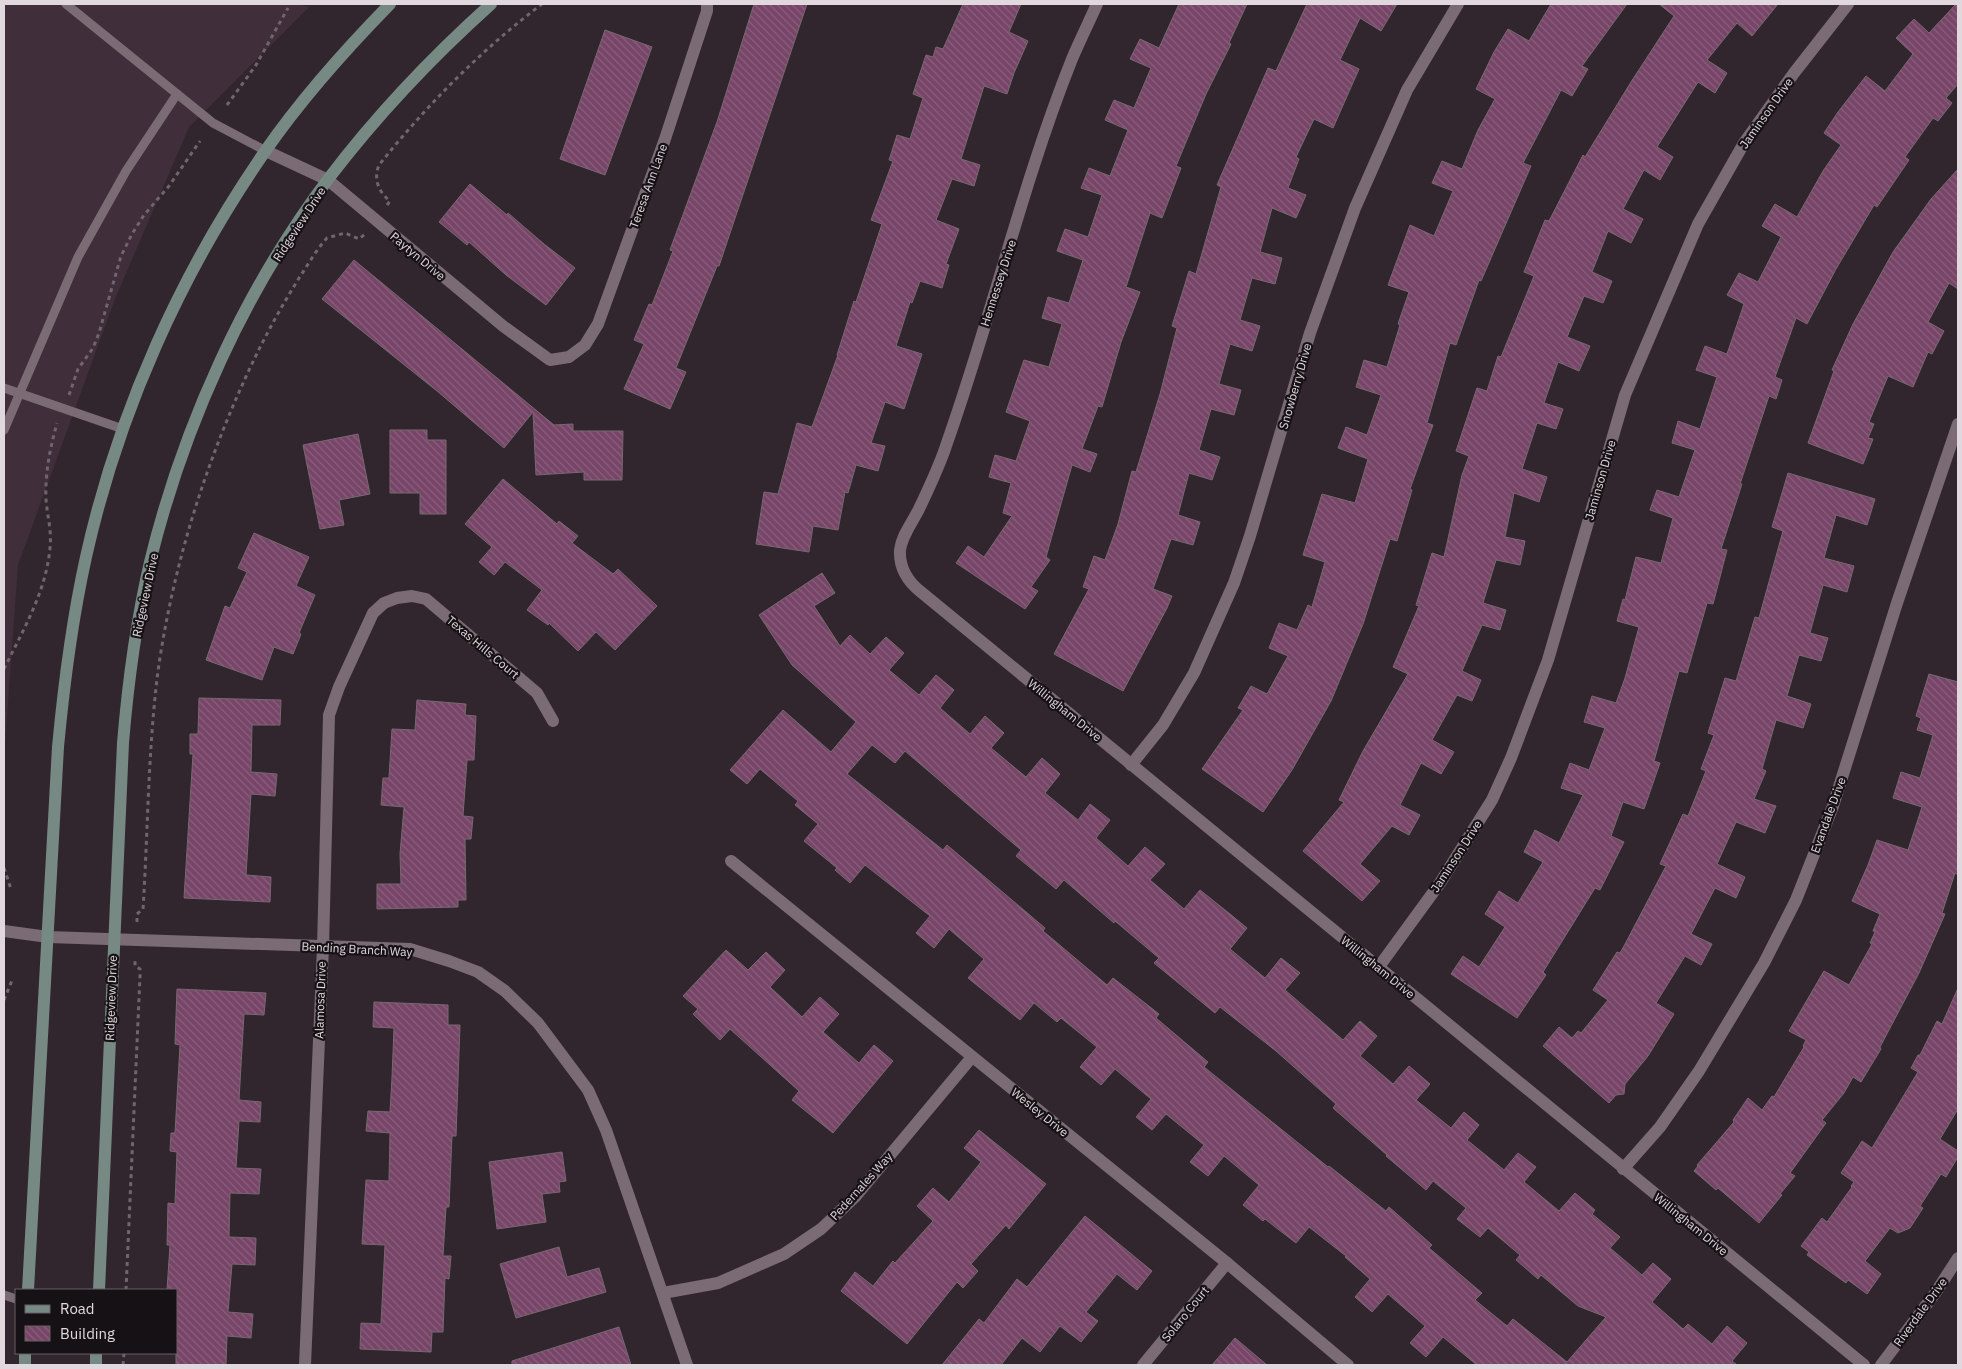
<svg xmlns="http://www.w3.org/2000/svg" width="1962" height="1369" viewBox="0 0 1962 1369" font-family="'IBM Plex Sans',sans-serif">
<defs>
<pattern id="building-back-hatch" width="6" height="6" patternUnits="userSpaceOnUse" patternTransform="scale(1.25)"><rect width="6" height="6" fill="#774567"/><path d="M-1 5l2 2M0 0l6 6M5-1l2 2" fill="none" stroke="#8a5f7c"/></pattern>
</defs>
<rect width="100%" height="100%" fill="#32262e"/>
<!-- built -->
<polygon fill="#402e3a" points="4,4 298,4 309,7 189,127 115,299 18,565 4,757"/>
<!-- building -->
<g fill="url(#building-back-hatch)" stroke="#776871" fill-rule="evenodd">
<polygon points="754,4 807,4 719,266 717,266 676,368 686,372 670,409 624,389 644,344 634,340 649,304 652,305 673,251 670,250 717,122"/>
<polygon points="963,4 1021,4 1009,32 1028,41 1014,73 1007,94 984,86 961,159 980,165 974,186 952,179 936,220 959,229 946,264 949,265 942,288 920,281 912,303 910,302 896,346 922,354 904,409 885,402 871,443 885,446 878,471 856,465 848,493 845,492 838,530 813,526 809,552 756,544 764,492 778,494 797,423 812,427 838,355 837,355 854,301 856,302 882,224 871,220 893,161 889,160 897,135 910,139 923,98 913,94 926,55 933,57 936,47 943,49"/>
<polygon points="1179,4 1247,4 1229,43 1231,44 1206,94 1176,166 1181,168 1162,218 1150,213 1126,287 1140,292 1121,342 1102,407 1098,406 1082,449 1097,454 1090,472 1072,465 1046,557 1050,560 1031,587 1038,591 1025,609 956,563 968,546 984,557 1012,516 1003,513 1011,483 989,477 995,455 1016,461 1030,421 1006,412 1024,360 1049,367 1062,324 1042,318 1048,297 1069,303 1083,260 1057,251 1065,229 1088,237 1102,195 1081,188 1089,168 1110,176 1128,130 1105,120 1114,100 1134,108 1151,68 1130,59 1140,39 1159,48"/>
<polygon points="1307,4 1397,4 1381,31 1360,18 1340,60 1359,69 1333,128 1314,119 1296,157 1299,159 1288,188 1306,195 1296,218 1272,208 1260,252 1282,258 1275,284 1252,278 1240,320 1260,326 1252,351 1230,344 1219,384 1241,390 1234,415 1211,409 1199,450 1220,457 1212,480 1189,473 1178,515 1200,522 1193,545 1171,539 1153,589 1172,596 1167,608 1123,691 1054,654 1089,589 1083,587 1094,556 1105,560 1118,524 1132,471 1136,472 1160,394 1177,328 1172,326 1189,271 1196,274 1221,187 1217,185 1268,68 1276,71"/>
<polygon points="1551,4 1627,4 1582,66 1588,69 1572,96 1561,90 1523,163 1531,166 1481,281 1479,280 1456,345 1450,343 1427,423 1433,425 1410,489 1412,490 1397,541 1390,539 1363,624 1331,701 1292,770 1263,812 1202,769 1243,710 1238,708 1251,686 1267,694 1288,656 1269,648 1279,623 1297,630 1308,605 1312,607 1325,562 1303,555 1322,494 1355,503 1368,459 1338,448 1346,427 1367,435 1381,395 1356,387 1364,360 1387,367 1400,325 1398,324 1409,292 1388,285 1410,225 1434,236 1453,191 1432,183 1442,161 1462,169 1478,130 1495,99 1476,89 1494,52 1508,29 1529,41"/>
<polygon points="1659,4 1778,4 1752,36 1737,23 1707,60 1727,73 1715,93 1698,82 1657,147 1673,157 1660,180 1644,170 1623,209 1643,219 1631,243 1608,231 1592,272 1612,281 1603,303 1584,296 1567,337 1590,346 1579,371 1558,362 1544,403 1563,409 1556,429 1537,423 1522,469 1547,477 1539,502 1514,493 1505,537 1525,541 1520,565 1496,560 1483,603 1506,610 1500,630 1482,625 1462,671 1481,680 1472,701 1457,695 1432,740 1454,752 1441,774 1421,763 1400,805 1420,815 1409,835 1392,826 1360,864 1380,881 1362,901 1303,851 1344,802 1339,800 1363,751 1408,674 1393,667 1419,606 1416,605 1432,553 1444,557 1462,475 1469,456 1456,451 1477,388 1487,391 1498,356 1501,357 1534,276 1524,272 1545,220 1549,221 1583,155 1585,157 1631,82 1674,16"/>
<polygon points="1956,4 1958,4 1958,84 1946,98 1952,103 1938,121 1933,118 1905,157 1909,160 1877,207 1874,205 1836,269 1807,324 1796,318 1775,377 1782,380 1776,399 1769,396 1740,484 1742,484 1721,549 1727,550 1713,604 1707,603 1687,673 1679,671 1654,761 1660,763 1644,809 1623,802 1611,836 1624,842 1600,890 1595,888 1543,972 1546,975 1517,1018 1451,974 1463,956 1479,967 1505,927 1485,914 1499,891 1518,903 1543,862 1524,852 1535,830 1559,843 1583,795 1561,788 1570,763 1589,770 1605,728 1584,722 1592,696 1616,703 1625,678 1639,627 1617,621 1623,599 1625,600 1636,557 1661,563 1673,518 1650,510 1657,490 1679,497 1695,450 1672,443 1678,421 1700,429 1717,377 1696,370 1705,346 1727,354 1744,304 1727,295 1739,273 1758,282 1781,237 1762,226 1775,204 1797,217 1823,171 1841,145 1824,133 1838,112 1866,76 1885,91 1913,54 1896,38 1914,19 1929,33"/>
<polygon points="605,30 652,47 605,175 560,159"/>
<polygon points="1958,169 1958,289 1949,283 1928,322 1944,331 1932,354 1928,352 1913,387 1888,376 1869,422 1874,424 1868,438 1873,439 1863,464 1808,443 1834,371 1832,370 1853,324 1893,252 1931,199"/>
<polygon points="470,184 507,215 508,213 544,244 575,268 546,305 506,275 469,242 467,245 439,222"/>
<polygon points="354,260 554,425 573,424 573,431 623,431 622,480 584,480 584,472 536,475 533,412 504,448 437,391 322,299"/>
<polygon points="390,430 427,430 427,440 446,440 446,514 420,514 420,493 390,493"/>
<polygon points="358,434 370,494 339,500 344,525 320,529 303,445"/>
<polygon points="1788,473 1875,499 1867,525 1836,515 1824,558 1854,566 1847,592 1823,585 1810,633 1828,638 1821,661 1799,655 1787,696 1811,704 1803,728 1776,720 1762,769 1766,771 1754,799 1776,806 1765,833 1736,822 1717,864 1745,877 1736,898 1715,888 1691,934 1712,944 1701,965 1685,956 1656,1003 1674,1014 1648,1056 1625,1084 1624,1094 1616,1095 1609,1103 1543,1046 1559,1027 1572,1038 1578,1031 1581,1033 1608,1000 1593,990 1617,952 1620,953 1624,946 1666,866 1660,864 1683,814 1688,816 1706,771 1701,769 1714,735 1708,733 1725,678 1736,681 1755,617 1759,618 1783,531 1772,527"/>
<polygon points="503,479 557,524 559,521 578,536 572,543 613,574 618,569 657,606 615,650 596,632 578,651 549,623 548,625 527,610 542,590 505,562 494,575 479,562 492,547 465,524"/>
<polygon points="254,533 309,557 296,586 315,595 299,633 301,634 293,654 274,647 262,680 206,660 225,606 230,608 247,572 238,568"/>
<path d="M822,573L835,593L814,606L840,646L850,635L870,654L886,637L904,653L889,670L919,695L936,675L954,690L940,708L970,734L985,716L1004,733L991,748L1026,777L1042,758L1060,774L1045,793L1078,820L1090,804L1110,820L1096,838L1128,866L1145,847L1165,864L1150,880L1184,909L1200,890L1230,914L1247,928L1230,949L1265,978L1281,958L1300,973L1285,990L1343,1040L1360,1021L1377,1036L1360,1056L1393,1084L1409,1066L1430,1084L1416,1100L1451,1128L1464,1112L1479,1125L1467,1140L1504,1170L1518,1153L1536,1167L1524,1182L1559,1211L1575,1193L1595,1210L1592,1214L1620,1237L1610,1248L1642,1275L1653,1263L1671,1279L1652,1302L1683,1329L1688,1324L1712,1344L1727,1326L1747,1343L1732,1361L1737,1365H1477L1443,1337L1426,1357L1410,1343L1425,1326L1388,1294L1372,1312L1355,1297L1370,1279L1345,1257L1346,1256L1309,1227L1296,1243L1265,1219L1263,1221L1243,1205L1259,1185L1224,1156L1208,1176L1190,1162L1204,1145L1166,1114L1152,1130L1136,1117L1151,1099L1115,1069L1101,1085L1080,1067L1097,1047L1061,1018L1057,1022L1034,1003L1020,1020L968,978L984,959L949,929L934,948L916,933L930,916L865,865L850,883L835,870L837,868L804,841L818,824L795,805L798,801L760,769L747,784L730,770L783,710L831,752L856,722L792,665L759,615ZM872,745L895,763L905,751L1021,850L1016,856L1056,889L1064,880L1114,923L1115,921L1159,958L1154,963L1215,1013L1220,1007L1276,1051L1336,1104L1333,1108L1387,1155L1386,1156L1426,1190L1433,1181L1466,1208L1457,1219L1480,1237L1488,1228L1520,1255L1516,1260L1538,1279L1541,1275L1578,1306L1606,1317L1567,1362L1513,1319L1507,1326L1475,1300L1482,1293L1429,1248L1432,1245L1389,1207L1386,1211L1329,1166L1328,1167L1204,1067L1208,1062L1156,1018L1159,1014L1113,978L1107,985L1043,931L1045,928L947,845L943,850L847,774Z"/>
<polygon points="1929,674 1958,682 1958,875 1955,873 1942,913 1945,914 1919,973 1880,1047 1881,1049 1861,1082 1853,1077 1844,1093 1822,1120 1826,1123 1790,1173 1795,1176 1780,1194 1782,1195 1759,1223 1718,1188 1716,1190 1694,1171 1698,1166 1697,1165 1734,1122 1733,1120 1748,1098 1762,1110 1772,1096 1774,1097 1804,1047 1803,1046 1806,1040 1789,1031 1824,971 1849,985 1872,944 1870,943 1875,932 1873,931 1880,914 1852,901 1868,865 1877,840 1908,850 1922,807 1893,798 1901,772 1920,778 1933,735 1917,730 1921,718 1916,716"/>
<polygon points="199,698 281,700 280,725 252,725 251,772 277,774 275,796 251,794 246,875 271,877 270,902 184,898 193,754 190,754 190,734 198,734"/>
<polygon points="417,700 466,704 465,715 476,716 474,760 467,760 463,816 473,817 471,839 465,839 466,900 458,900 458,907 377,909 377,884 401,884 400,854 404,807 381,805 383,778 389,778 392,729 415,730"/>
<polygon points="726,950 748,970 766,952 785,970 770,987 802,1017 820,997 839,1014 823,1032 859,1063 874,1045 893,1061 833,1133 792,1100 799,1091 730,1029 720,1040 693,1014 698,1009 683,996"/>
<polygon points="1958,988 1958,1109 1940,1139 1958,1151 1958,1157 1946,1177 1941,1174 1920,1206 1923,1208 1910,1228 1898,1233 1890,1228 1865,1261 1881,1274 1867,1294 1848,1280 1846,1283 1807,1255 1809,1252 1801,1246 1822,1218 1827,1222 1852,1187 1851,1186 1854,1182 1841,1173 1862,1141 1872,1148 1918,1072 1911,1068 1918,1055 1920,1055 1937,1021 1942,1024"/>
<polygon points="177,989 266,993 264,1015 244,1014 239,1100 261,1102 260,1122 239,1121 236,1168 261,1169 259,1194 230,1193 229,1237 256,1238 255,1265 232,1264 228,1312 253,1314 251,1338 227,1336 226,1365 176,1365 176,1290 167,1290 170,1245 167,1245 168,1203 175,1204 177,1152 170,1151 171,1133 175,1133 180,1045 175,1044"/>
<polygon points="374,1002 448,1005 448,1025 460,1025 456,1136 452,1136 449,1207 446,1207 443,1256 451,1256 449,1279 445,1278 443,1332 432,1332 431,1352 360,1349 361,1323 381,1324 385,1245 362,1244 366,1180 389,1181 390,1133 366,1131 368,1111 390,1112 392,1077 394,1028 373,1027"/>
<polygon points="979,1130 1046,1184 1009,1229 1006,1225 971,1264 978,1271 963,1288 957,1282 907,1344 841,1291 855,1272 873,1286 893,1261 895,1263 933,1221 917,1206 933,1188 949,1202 981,1162 964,1148"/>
<polygon points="562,1152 566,1181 559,1182 560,1192 542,1194 546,1222 497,1229 489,1162"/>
<polygon points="1085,1216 1152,1271 1137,1290 1117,1274 1086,1312 1098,1321 1081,1342 1060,1326 1040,1352 1022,1338 1001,1365 942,1365 979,1319 984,1323 1017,1279 1027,1287"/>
<polygon points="559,1247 567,1277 599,1268 606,1292 516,1318 500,1264"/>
<polygon points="619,1327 631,1365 512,1365 512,1361"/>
<polygon points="1235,1338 1267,1365 1212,1365"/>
</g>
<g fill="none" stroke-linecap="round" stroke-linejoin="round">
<!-- path -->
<g stroke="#70656c" stroke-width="3" stroke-dasharray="4 4" stroke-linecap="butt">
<polyline points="227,105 256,65 288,8"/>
<path d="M387,205L390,201C379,192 373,180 379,165C426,106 481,50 542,4"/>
<polyline points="69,395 78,369 93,348 99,333 121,256 132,234 144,215 169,186 200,141"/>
<path d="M4,669C23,630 46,592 50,548C52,531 47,515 46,499C45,472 50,449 57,423"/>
<polyline points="4,868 11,889"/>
<path d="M137,922V914L143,909C148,830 148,750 158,671C173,566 205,464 250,368C265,336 282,305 301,275C309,263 317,249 327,238L345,233L359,239L365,234"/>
<polyline points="4,1000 13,978"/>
<polyline points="126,1290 140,976 140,969 135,966 135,958"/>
<polyline points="123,1365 124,1353"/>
</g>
<!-- lane -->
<g stroke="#7a6b74" stroke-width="9">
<polyline points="66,4 213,123 266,151"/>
<polyline points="4,388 123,429"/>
<polyline points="4,430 78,257 126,171 177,94"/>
<polyline points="4,1295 16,1299"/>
</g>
<!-- street -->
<g stroke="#7a6b74" stroke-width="12">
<path d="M1097,4C1089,22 1080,40 1072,59C1022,184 992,316 947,443C940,465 929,488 919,509C912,523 902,535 900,550C899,568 907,581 921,592L1864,1365"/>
<polyline points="266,151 328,180 503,326 550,360 569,357 585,345 598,324 665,139 707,11 707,4"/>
<polyline points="1131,765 1163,725 1194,673 1234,583 1250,536 1310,333 1355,208 1407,90 1458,4"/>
<polyline points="731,861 1227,1263 1348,1365"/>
<polyline points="4,931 48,937 410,949 449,961 478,972 505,991 538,1023 588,1090 606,1130 687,1365"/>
<polyline points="1378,968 1440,883 1492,800 1511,758 1548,660 1625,395 1698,224 1744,143 1794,73 1848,4"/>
<polyline points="1623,1169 1660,1127 1699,1071 1764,963 1796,900 1833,806 1897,603 1958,424"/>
<polyline points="663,1293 718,1283 784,1254 821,1229 855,1197 972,1057"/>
<polyline points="305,1365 323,947 329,715 339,687 373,613 384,603 397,598 412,596 426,599 537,693 553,721"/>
<polyline points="1143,1365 1227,1263"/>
<polyline points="1881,1365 1936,1292 1958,1258"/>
</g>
<!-- secondary -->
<g stroke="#768982" stroke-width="12">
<path d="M28,1290L58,747C64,683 72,620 86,557C118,413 181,272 266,150C302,98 345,50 390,4"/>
<path d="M99,1290L123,743C128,682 136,622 150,562C183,427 245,289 329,178C377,115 432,57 491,4"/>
<polyline points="25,1365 25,1353"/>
<polyline points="96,1365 96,1353"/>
</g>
</g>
<g text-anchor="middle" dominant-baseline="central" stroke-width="4.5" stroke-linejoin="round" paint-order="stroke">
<!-- street labels -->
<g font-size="12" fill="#e1d8dd" stroke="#161114">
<text transform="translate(1766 113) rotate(-55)">Jaminson Drive</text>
<text transform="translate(648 186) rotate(-70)">Teresa Ann Lane</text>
<text transform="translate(299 224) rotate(-57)">Ridgeview Drive</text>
<text transform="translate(418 256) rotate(40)">Paytyn Drive</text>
<text transform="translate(998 283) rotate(-72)">Hennessey Drive</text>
<text transform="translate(1295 386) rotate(-74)">Snowberry Drive</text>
<text transform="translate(1600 480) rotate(-74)">Jaminson Drive</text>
<text transform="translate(145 595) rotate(-78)">Ridgeview Drive</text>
<text transform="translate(483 647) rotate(40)">Texas Hills Court</text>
<text transform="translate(1065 710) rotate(39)">Willingham Drive</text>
<text transform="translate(1828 815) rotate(-70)">Evandale Drive</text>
<text transform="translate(1456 856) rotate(-57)">Jaminson Drive</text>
<text transform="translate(357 949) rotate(3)">Bending Branch Way</text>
<text transform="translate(1378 967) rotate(39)">Willingham Drive</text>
<text transform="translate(111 998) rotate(-88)">Ridgeview Drive</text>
<text transform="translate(320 1000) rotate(-88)">Alamosa Drive</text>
<text transform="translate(1040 1112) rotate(39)">Wesley Drive</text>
<text transform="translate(861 1186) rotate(-48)">Pedernales Way</text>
<text transform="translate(1691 1224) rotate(39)">Willingham Drive</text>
<text transform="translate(1920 1312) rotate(-54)">Riverdale Drive</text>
<text transform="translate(1185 1314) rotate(-51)">Solaro Court</text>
</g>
</g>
<!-- border -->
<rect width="1962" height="1369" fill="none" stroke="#e1d8dd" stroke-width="10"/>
<!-- legend -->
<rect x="15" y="1289" width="162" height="65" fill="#161114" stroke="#676164"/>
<rect x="25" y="1305" width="25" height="8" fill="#768982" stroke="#676164"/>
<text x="60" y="1314" font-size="15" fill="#e1d8dd">Road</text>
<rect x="25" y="1326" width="25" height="15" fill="url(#building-back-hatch)" stroke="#676164"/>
<text x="60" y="1339" font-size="15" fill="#e1d8dd">Building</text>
</svg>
